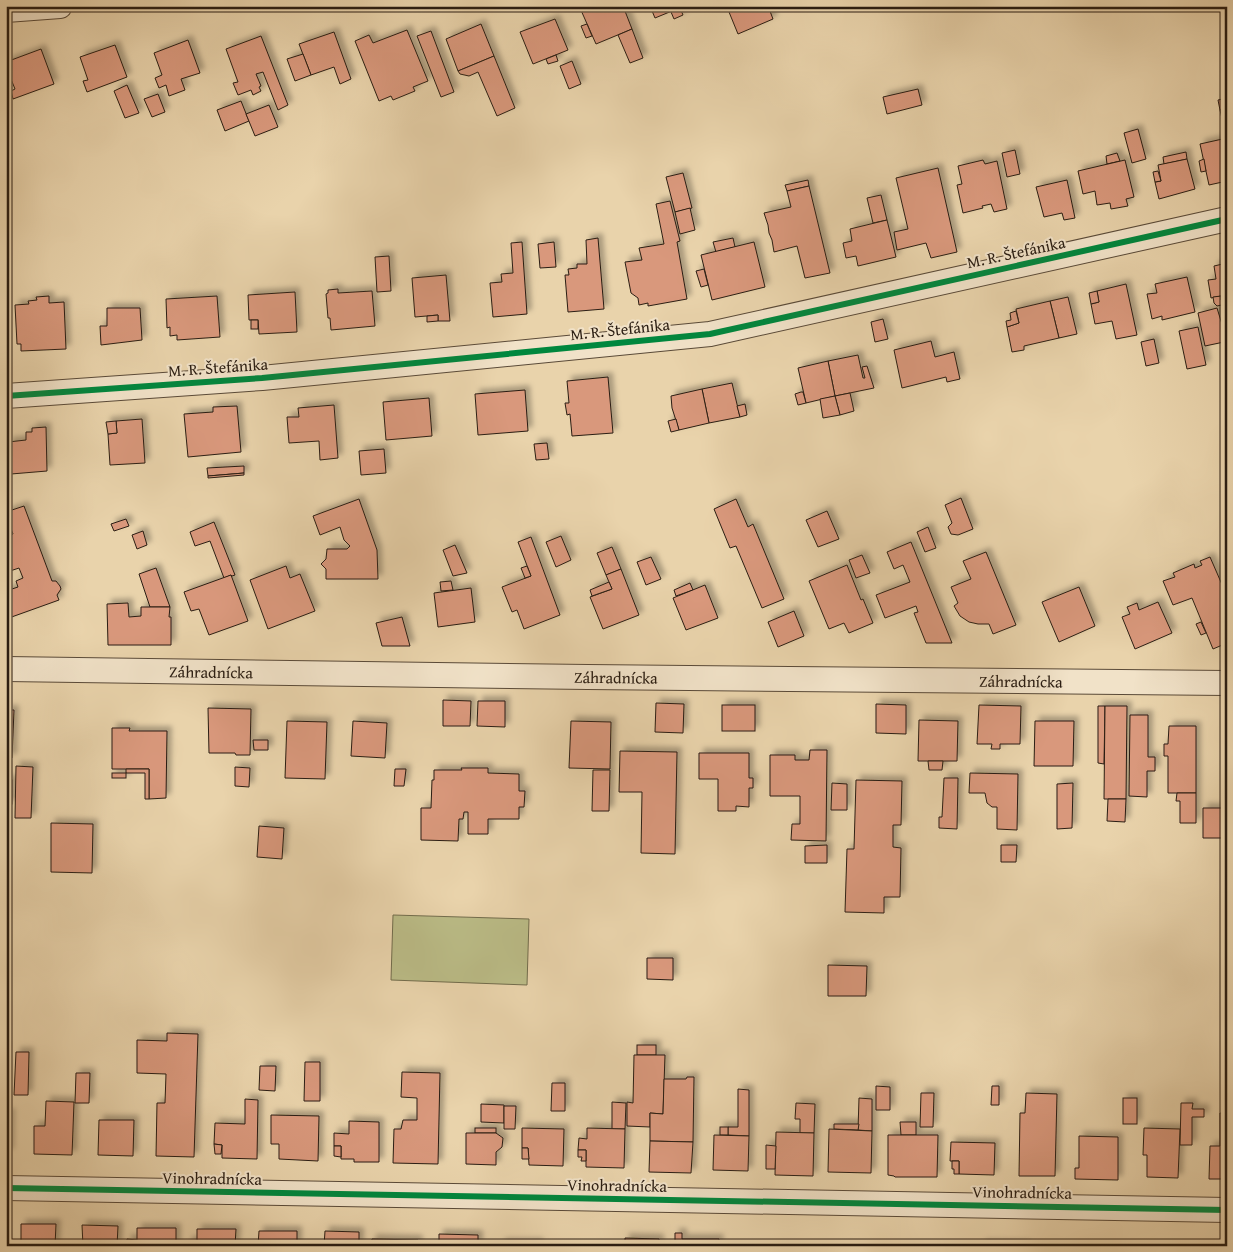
<svg xmlns="http://www.w3.org/2000/svg" width="1233" height="1252" viewBox="0 0 1233 1252" font-family="'Gentium Book Plus',serif">
<defs>
<filter id="shadow"><feDropShadow dx="4.5" dy="-4.5" stdDeviation="2.5" flood-color="#0004"/></filter>
</defs>
<rect width="100%" height="100%" fill="#e9d3ab"/>
<filter id="stains"><feTurbulence type="fractalNoise" baseFrequency=".004" numOctaves="4"/><feColorMatrix values="0 0 0 0 .2 0 0 0 0 .09 0 0 0 0 .02 0 0 0 .5 -.17"/></filter>
<radialGradient id="worn" r=".72"><stop offset=".6" stop-color="#630" stop-opacity="0"/><stop offset="1" stop-color="#630" stop-opacity=".3"/></radialGradient>
<!-- green -->
<polygon fill="#babb86" stroke="#726c4c" points="393,915 529,919 527,985 391,980"/>
<!-- building -->
<g fill="#d9987b" stroke="#2a1d12" filter="url(#shadow)">
<polygon points="586,6 623,6 632,29 596,44 580,8"/>
<polygon points="650,6 684,6 655,18"/>
<polygon points="741,6 768,6 773,19 738,34 729,12"/>
<polygon points="680,8 683,15 674,19 671,12"/>
<polygon points="555,19 568,50 533,64 520,32"/>
<polygon points="481,24 494,56 458,71 446,39"/>
<polygon points="587,24 592,36 586,38 581,26"/>
<polygon points="632,29 643,58 630,63 618,35"/>
<polygon points="407,30 428,81 413,87 415,91 393,100 391,96 379,101 355,41 369,35 373,43"/>
<polygon points="431,31 454,92 441,97 417,36"/>
<polygon points="334,32 351,79 340,84 334,67 311,75 299,44"/>
<polygon points="261,36 288,105 278,110 263,72 256,74 261,86 259,87 261,91 253,95 251,90 238,95 233,83 238,82 226,49"/>
<polygon points="188,40 200,73 181,79 185,90 169,96 166,85 159,88 155,78 162,75 154,53"/>
<polygon points="115,45 127,77 87,92 83,81 88,80 80,57"/>
<polygon points="41,49 54,84 13,99 11,91 15,89 6,67 6,62"/>
<polygon points="303,54 311,75 295,81 287,59"/>
<polygon points="556,55 558,61 548,64 546,59"/>
<polygon points="494,56 515,108 497,116 478,72 469,76 460,74 458,71"/>
<polygon points="572,61 581,84 569,89 560,66"/>
<polygon points="127,85 139,113 125,118 114,91"/>
<polygon points="918,89 922,105 887,114 883,97"/>
<polygon points="158,94 165,112 152,117 144,99"/>
<polygon points="1227,98 1227,109 1220,110 1218,100"/>
<polygon points="241,101 249,121 225,131 217,110"/>
<polygon points="269,105 278,127 255,136 246,114"/>
<polygon points="1227,109 1227,123 1223,123 1220,110"/>
<polygon points="1138,129 1146,159 1132,163 1124,133"/>
<polygon points="1227,138 1227,181 1209,185 1200,144"/>
<polygon points="1015,150 1020,174 1007,177 1002,153"/>
<polygon points="1186,152 1187,159 1164,164 1163,157"/>
<polygon points="1117,153 1120,161 1107,164 1106,156"/>
<polygon points="1187,159 1195,189 1159,199 1155,182 1161,181 1158,165"/>
<polygon points="1204,159 1206,171 1201,172 1199,161"/>
<polygon points="983,160 985,164 997,161 1007,209 994,212 991,204 982,206 983,208 963,213 957,185 962,184 958,166"/>
<polygon points="1125,160 1134,197 1126,199 1128,206 1111,209 1110,203 1097,205 1095,191 1083,194 1078,171"/>
<polygon points="938,168 957,252 931,258 926,243 897,250 894,232 908,229 896,178"/>
<polygon points="1158,171 1161,181 1155,182 1153,172"/>
<polygon points="683,173 692,208 675,212 666,177"/>
<polygon points="808,180 809,186 787,191 785,185"/>
<polygon points="1067,180 1075,218 1064,220 1062,213 1044,217 1036,187"/>
<polygon points="809,186 830,273 805,278 797,246 774,252 772,240 769,233 768,225 764,213 791,207 787,191"/>
<polygon points="881,195 887,220 873,223 867,198"/>
<polygon points="670,201 680,241 677,242 687,299 648,306 648,303 639,305 638,298 631,293 625,262 642,260 639,248 664,244 656,204"/>
<polygon points="690,208 695,230 680,234 675,212"/>
<polygon points="887,220 896,257 858,266 856,256 846,258 843,243 852,241 850,229"/>
<polygon points="598,238 604,309 568,312 565,275 569,275 568,269 577,268 577,264 587,264 586,240"/>
<polygon points="733,238 735,247 716,252 713,242"/>
<polygon points="522,242 527,314 493,317 490,283 502,282 501,274 513,273 511,243"/>
<polygon points="554,242 556,267 540,268 538,244"/>
<polygon points="754,242 765,287 712,300 701,255"/>
<polygon points="389,256 391,291 377,292 375,257"/>
<polygon points="1227,263 1227,299 1221,300 1221,296 1211,298 1208,280 1216,279 1214,266"/>
<polygon points="704,269 708,285 701,287 696,271"/>
<polygon points="446,275 450,321 438,321 438,315 415,317 412,278"/>
<polygon points="1187,277 1195,312 1162,320 1162,316 1152,319 1147,294 1157,293 1155,284"/>
<polygon points="1126,284 1137,335 1116,339 1112,321 1095,324 1091,304 1099,302 1097,291"/>
<polygon points="338,289 338,293 372,291 375,326 331,330 330,318 328,318 326,294 328,293 328,290"/>
<polygon points="1097,291 1099,302 1091,304 1089,293"/>
<polygon points="295,292 297,332 259,334 258,320 249,320 248,295"/>
<polygon points="49,296 49,303 64,302 66,349 21,351 21,344 17,344 15,305 29,304 28,301 37,300 36,297"/>
<polygon points="217,296 220,337 177,340 177,335 170,336 170,327 167,328 166,299"/>
<polygon points="1221,296 1221,300 1225,299 1226,304 1217,306 1214,303 1213,297"/>
<polygon points="1068,297 1077,334 1059,338 1050,301"/>
<polygon points="1050,301 1059,338 1024,346 1024,350 1012,352 1007,327 1019,323 1016,309"/>
<polygon points="107,308 140,308 142,340 101,345 100,326 107,326"/>
<polygon points="1217,308 1225,334 1223,334 1224,342 1205,346 1198,313"/>
<polygon points="1016,311 1019,323 1007,327 1006,321 1011,320 1010,313"/>
<polygon points="438,315 438,321 427,322 427,316"/>
<polygon points="883,319 888,339 875,342 871,322"/>
<rect x="251" y="320" width="7" height="9"/>
<polygon points="1198,327 1206,365 1187,369 1179,331"/>
<polygon points="1154,339 1159,363 1146,366 1141,342"/>
<polygon points="931,341 935,357 954,352 960,379 947,382 946,377 902,388 894,350"/>
<polygon points="858,355 863,378 865,378 862,367 867,366 874,388 835,396 828,361"/>
<polygon points="828,361 835,396 806,403 798,368"/>
<polygon points="608,377 613,433 572,436 570,414 567,415 565,403 569,403 567,381"/>
<polygon points="732,383 740,417 709,423 702,389"/>
<polygon points="702,389 709,423 679,430 672,408 671,396"/>
<polygon points="525,390 528,431 478,435 475,394"/>
<polygon points="801,392 803,392 806,403 798,405 795,394"/>
<polygon points="850,393 854,411 840,415 835,396"/>
<polygon points="835,396 840,415 823,418 820,399"/>
<polygon points="429,398 432,436 386,440 383,402"/>
<polygon points="745,404 747,415 740,417 737,406"/>
<polygon points="334,405 338,458 320,460 319,441 289,443 287,417 299,417 298,408"/>
<polygon points="237,406 241,452 188,457 184,414 213,412 213,407"/>
<polygon points="142,419 145,463 110,465 108,434 117,433 116,421"/>
<polygon points="676,419 679,430 671,432 668,421"/>
<polygon points="116,421 117,433 108,434 106,422"/>
<polygon points="46,427 47,471 11,474 8,442 26,440 26,432 32,432 32,428"/>
<polygon points="547,443 549,459 536,460 534,444"/>
<polygon points="384,449 386,473 361,475 359,451"/>
<polygon points="244,466 244,473 208,476 207,468"/>
<polygon points="244,473 244,475 208,478 208,476"/>
<polygon points="961,498 973,529 958,535 951,534 948,527 952,523 945,505"/>
<polygon points="359,499 377,550 378,579 326,579 326,569 321,564 326,559 327,549 347,549 350,546 344,540 340,527 320,535 313,516"/>
<polygon points="736,499 748,527 753,524 784,599 762,608 736,546 730,548 714,509"/>
<polygon points="24,506 52,581 56,581 60,586 61,589 57,595 59,600 6,619 6,591 18,587 16,581 23,578 19,568 7,572 6,569 6,545 10,543 8,536 13,534 10,526 6,528 6,512"/>
<polygon points="827,511 839,539 818,547 806,520"/>
<polygon points="126,519 129,526 114,531 111,524"/>
<polygon points="214,522 235,575 232,576 231,575 224,578 210,541 195,546 190,532"/>
<polygon points="928,527 936,548 925,552 917,532"/>
<polygon points="143,531 147,545 137,549 132,535"/>
<polygon points="561,536 571,560 556,567 546,542"/>
<polygon points="531,537 560,615 524,629 517,610 512,612 502,587 531,576 518,542"/>
<polygon points="911,542 952,643 926,643 914,613 918,612 916,606 885,618 876,595 910,582 903,565 894,569 887,552"/>
<polygon points="455,545 467,573 453,576 443,550"/>
<polygon points="612,547 621,569 606,575 597,553"/>
<polygon points="986,552 1016,625 993,634 989,624 978,624 969,622 960,616 954,606 958,603 951,587 971,579 963,561"/>
<polygon points="862,555 870,573 856,578 849,560"/>
<polygon points="651,557 661,579 646,585 637,562"/>
<polygon points="1210,557 1227,596 1227,643 1213,649 1192,598 1173,605 1163,581 1175,577 1173,573 1194,564 1195,568 1202,565 1200,561"/>
<polygon points="847,565 861,600 863,599 873,623 849,633 844,623 829,629 809,581"/>
<polygon points="286,566 290,578 300,574 315,611 268,629 250,580"/>
<polygon points="527,566 531,576 525,578 521,568"/>
<polygon points="156,568 170,607 150,607 139,574"/>
<polygon points="621,569 639,615 603,629 590,597 612,589 606,575"/>
<polygon points="231,575 248,621 209,635 199,609 191,611 184,592"/>
<polygon points="451,581 453,590 441,591 440,582"/>
<polygon points="609,582 612,589 592,596 590,590"/>
<polygon points="690,583 693,590 676,596 674,590"/>
<polygon points="705,585 718,618 686,630 673,598"/>
<polygon points="1079,587 1095,626 1059,642 1042,602"/>
<polygon points="471,588 475,622 438,627 434,593"/>
<polygon points="1158,602 1172,633 1135,649 1122,617 1130,614 1127,607 1137,603 1139,610"/>
<polygon points="128,603 129,617 141,616 141,607 170,607 169,617 171,617 171,645 108,645 107,604"/>
<polygon points="794,611 804,636 778,647 768,622"/>
<polygon points="402,617 410,646 382,646 376,623"/>
<polygon points="1201,622 1206,633 1201,635 1196,624"/>
<polygon points="443,700 471,701 470,726 443,726"/>
<polygon points="478,701 505,701 505,727 477,726"/>
<polygon points="656,703 684,704 683,733 655,732"/>
<polygon points="876,704 906,705 906,734 876,733"/>
<rect x="722" y="705" width="33" height="26"/>
<polygon points="979,705 1021,706 1020,744 1000,744 1000,749 991,749 992,744 977,744"/>
<polygon points="1098,706 1105,706 1104,764 1098,763"/>
<polygon points="1105,706 1127,706 1126,799 1104,799"/>
<polygon points="208,708 251,709 250,755 236,755 235,753 209,753"/>
<polygon points="6,710 14,710 12,758 6,758"/>
<polygon points="1130,715 1148,715 1148,757 1155,757 1155,771 1147,771 1147,797 1129,796"/>
<polygon points="919,720 958,721 957,761 918,761"/>
<polygon points="287,721 327,722 325,779 285,778"/>
<polygon points="353,721 387,723 385,758 351,756"/>
<polygon points="571,721 611,722 610,769 569,768"/>
<polygon points="1035,721 1074,721 1073,766 1034,766"/>
<polygon points="1169,726 1196,726 1196,793 1168,793 1168,756 1164,756 1164,744 1168,744"/>
<polygon points="112,728 130,728 129,731 167,731 166,798 149,799 149,769 112,769"/>
<polygon points="253,740 268,740 268,750 254,750"/>
<polygon points="810,750 827,750 826,841 791,840 792,824 800,824 800,796 770,796 770,755 795,755 795,760 809,760"/>
<polygon points="620,751 677,752 675,854 641,853 642,792 619,792"/>
<polygon points="699,753 749,753 749,778 753,778 753,788 749,788 749,807 736,806 736,811 718,811 718,779 699,779"/>
<polygon points="928,761 943,761 942,770 929,770"/>
<polygon points="16,766 33,767 31,818 15,818"/>
<polygon points="235,767 250,768 249,787 235,786"/>
<polygon points="461,768 488,768 488,773 519,774 519,791 525,791 524,807 519,807 519,819 488,819 488,834 468,834 468,812 464,812 463,819 459,819 458,841 421,840 421,808 431,808 432,780 434,780 434,770 462,770"/>
<polygon points="126,769 149,769 149,799 145,799 145,773 126,773"/>
<polygon points="395,769 406,769 404,786 394,786"/>
<polygon points="593,770 610,770 609,811 592,811"/>
<rect x="112" y="773" width="14" height="5"/>
<polygon points="970,773 1018,774 1017,830 997,829 997,807 992,807 987,803 985,793 969,793"/>
<polygon points="944,778 958,778 957,829 939,828 939,817 942,817"/>
<rect x="6" y="780" width="6" height="24"/>
<polygon points="856,780 902,781 901,825 893,825 893,847 901,848 900,897 884,897 884,913 845,912 847,849 854,849"/>
<polygon points="832,783 847,784 847,810 831,810"/>
<polygon points="1073,783 1072,828 1057,829 1057,784"/>
<polygon points="1177,793 1196,793 1196,823 1180,823 1180,801 1176,801"/>
<polygon points="1108,799 1126,799 1125,822 1107,821"/>
<polygon points="1203,808 1223,808 1222,838 1203,838"/>
<polygon points="51,823 93,824 92,873 51,872"/>
<polygon points="259,826 284,828 282,859 257,857"/>
<polygon points="827,845 827,863 805,863 805,846"/>
<polygon points="1001,845 1017,845 1016,862 1001,862"/>
<polygon points="647,958 673,958 673,980 647,979"/>
<polygon points="828,965 867,966 866,996 828,996"/>
<polygon points="167,1033 198,1034 194,1157 156,1156 157,1103 165,1103 166,1074 137,1073 137,1040 167,1041"/>
<rect x="637" y="1045" width="19" height="10"/>
<polygon points="16,1052 29,1052 28,1095 14,1095"/>
<polygon points="634,1055 665,1055 663,1114 650,1113 650,1127 627,1126 627,1102 633,1103"/>
<polygon points="305,1062 320,1062 320,1101 304,1101"/>
<polygon points="260,1066 276,1066 275,1091 259,1090"/>
<polygon points="402,1072 440,1073 438,1164 393,1163 394,1129 401,1129 403,1120 417,1120 417,1098 401,1097"/>
<polygon points="76,1073 90,1073 89,1103 75,1103"/>
<polygon points="687,1077 694,1077 693,1142 650,1141 650,1113 663,1114 664,1079 686,1079"/>
<polygon points="552,1083 565,1083 565,1111 551,1111"/>
<polygon points="876,1086 890,1087 890,1110 876,1110"/>
<polygon points="992,1086 999,1086 999,1105 991,1105"/>
<polygon points="738,1089 749,1090 749,1136 728,1135 728,1127 738,1127"/>
<polygon points="1226,1090 1227,1179 1209,1179 1210,1146 1220,1146 1220,1113 1226,1114"/>
<polygon points="921,1093 934,1093 933,1127 920,1127"/>
<polygon points="1026,1093 1057,1094 1055,1176 1019,1176 1020,1113 1025,1113"/>
<polygon points="859,1098 872,1099 872,1131 858,1130"/>
<rect x="1123" y="1098" width="14" height="26"/>
<polygon points="245,1099 258,1100 257,1159 222,1158 222,1145 214,1144 215,1123 245,1124"/>
<polygon points="46,1101 74,1102 72,1155 34,1154 34,1126 45,1126"/>
<polygon points="612,1102 626,1103 625,1129 612,1129"/>
<polygon points="796,1103 815,1104 814,1133 800,1133 800,1119 795,1119"/>
<polygon points="1181,1103 1193,1103 1192,1109 1204,1109 1204,1117 1192,1117 1192,1145 1180,1145"/>
<polygon points="481,1104 504,1105 504,1123 481,1122"/>
<polygon points="504,1106 516,1106 515,1129 504,1129"/>
<polygon points="6,1113 10,1113 9,1153 6,1153"/>
<polygon points="271,1115 319,1116 318,1161 279,1159 279,1144 271,1144"/>
<polygon points="99,1120 134,1120 133,1156 98,1155"/>
<polygon points="349,1121 379,1122 379,1162 354,1162 354,1159 341,1159 341,1146 334,1146 334,1133 349,1134"/>
<polygon points="900,1122 916,1122 916,1135 901,1135"/>
<polygon points="834,1124 859,1124 858,1130 834,1129"/>
<rect x="720" y="1127" width="8" height="8"/>
<rect x="475" y="1128" width="21" height="5"/>
<polygon points="522,1128 564,1129 563,1166 529,1165 528,1148 522,1148"/>
<polygon points="587,1128 625,1129 624,1168 586,1167 586,1150 578,1150 579,1138 587,1139"/>
<polygon points="1144,1128 1180,1129 1178,1178 1147,1177 1147,1155 1143,1155"/>
<polygon points="829,1129 872,1131 871,1173 828,1172"/>
<polygon points="776,1132 814,1133 813,1176 775,1175"/>
<polygon points="466,1133 496,1133 503,1138 502,1147 496,1152 496,1165 466,1164"/>
<polygon points="714,1135 749,1136 748,1171 713,1170"/>
<polygon points="888,1135 938,1135 937,1177 895,1177 894,1176 888,1175"/>
<polygon points="1079,1136 1118,1137 1118,1180 1075,1179 1075,1168 1079,1168"/>
<polygon points="650,1141 693,1142 691,1173 649,1172"/>
<polygon points="951,1142 995,1143 994,1175 959,1174 959,1161 950,1161"/>
<polygon points="214,1144 222,1145 221,1154 215,1154"/>
<polygon points="766,1145 776,1146 775,1169 766,1169"/>
<polygon points="334,1146 341,1146 341,1157 334,1156"/>
<polygon points="522,1148 528,1148 529,1159 522,1159"/>
<polygon points="578,1150 586,1150 586,1161 581,1161 582,1157 578,1157"/>
<polygon points="952,1161 959,1161 959,1174 954,1174 954,1169 952,1169"/>
<polygon points="21,1224 56,1224 55,1246 21,1246"/>
<polygon points="82,1225 118,1226 117,1246 83,1246"/>
<polygon points="137,1228 176,1228 176,1246 127,1246 127,1239 137,1240"/>
<polygon points="197,1229 236,1229 235,1246 187,1246 188,1241 197,1241"/>
<polygon points="259,1231 297,1231 297,1246 258,1246"/>
<polygon points="325,1231 359,1232 359,1246 324,1246"/>
<polygon points="675,1233 682,1233 682,1239 719,1239 718,1246 675,1246"/>
<polygon points="439,1234 478,1235 478,1246 439,1246"/>
<polygon points="625,1238 659,1239 659,1246 625,1246"/>
<polygon points="372,1239 418,1240 417,1246 371,1246"/>
<polygon points="501,1243 539,1243 538,1246 501,1246"/>
<polygon points="982,1244 1026,1245 1026,1246 982,1246"/>
</g>
<g fill="none" stroke-linecap="round" stroke-linejoin="round">
<!-- street casing -->
<g stroke="#5a4a38" stroke-width="26">
<g id="street">
<polyline points="6,10 60,6"/>
<polyline points="6,396 262,378 710,334 1227,219"/>
<path id="s1" d="M6,669L588,677L1227,683"/>
<polyline points="6,1188 1227,1210"/>
</g>
</g>
<!-- street -->
<use href="#street" stroke="#f1e2c8" stroke-width="24"/>
<!-- cycleway casing -->
<g stroke="#f1e2c8" stroke-width="9">
<g id="cycleway">
<polyline points="6,396 262,378 710,334 1227,219"/>
<polyline points="6,1188 1227,1210"/>
</g>
</g>
<!-- cycleway -->
<use href="#cycleway" stroke="#00873e" stroke-width="6"/>
</g>
<g text-anchor="middle" dominant-baseline="central" stroke-width="4" stroke-linejoin="round" paint-order="stroke">
<!-- street labels -->
<g font-size="16" fill="#2a1d12" stroke="#f1e2c8">
<text transform="translate(1016 252) rotate(-12)">M. R. Štefánika</text>
<text transform="translate(620 329) rotate(-6)">M. R. Štefánika</text>
<text transform="translate(218 367) rotate(-4)">M. R. Štefánika</text>
<text stroke="none"><textPath href="#s1" startOffset="205">Záhradnícka</textPath></text>
<text stroke="none"><textPath href="#s1" startOffset="610">Záhradnícka</textPath></text>
<text stroke="none"><textPath href="#s1" startOffset="1015">Záhradnícka</textPath></text>
<text transform="translate(212 1178) rotate(1)">Vinohradnícka</text>
<text transform="translate(617 1185) rotate(1)">Vinohradnícka</text>
<text transform="translate(1022 1192) rotate(1)">Vinohradnícka</text>
</g>
</g>
<!-- margin -->
<rect width="1233" height="1252" fill="none" stroke="#e9d3ab" stroke-width="25"/>
<rect x="8" y="8" width="1218" height="1237" fill="none" stroke="#2a1d12" stroke-width="2.5"/>
<rect x="12" y="12" width="1208" height="1227" fill="none" stroke="#2a1d12"/>
<rect width="100%" height="100%" filter="url(#stains)"/>
<rect width="100%" height="100%" fill="url(#worn)"/>
</svg>
